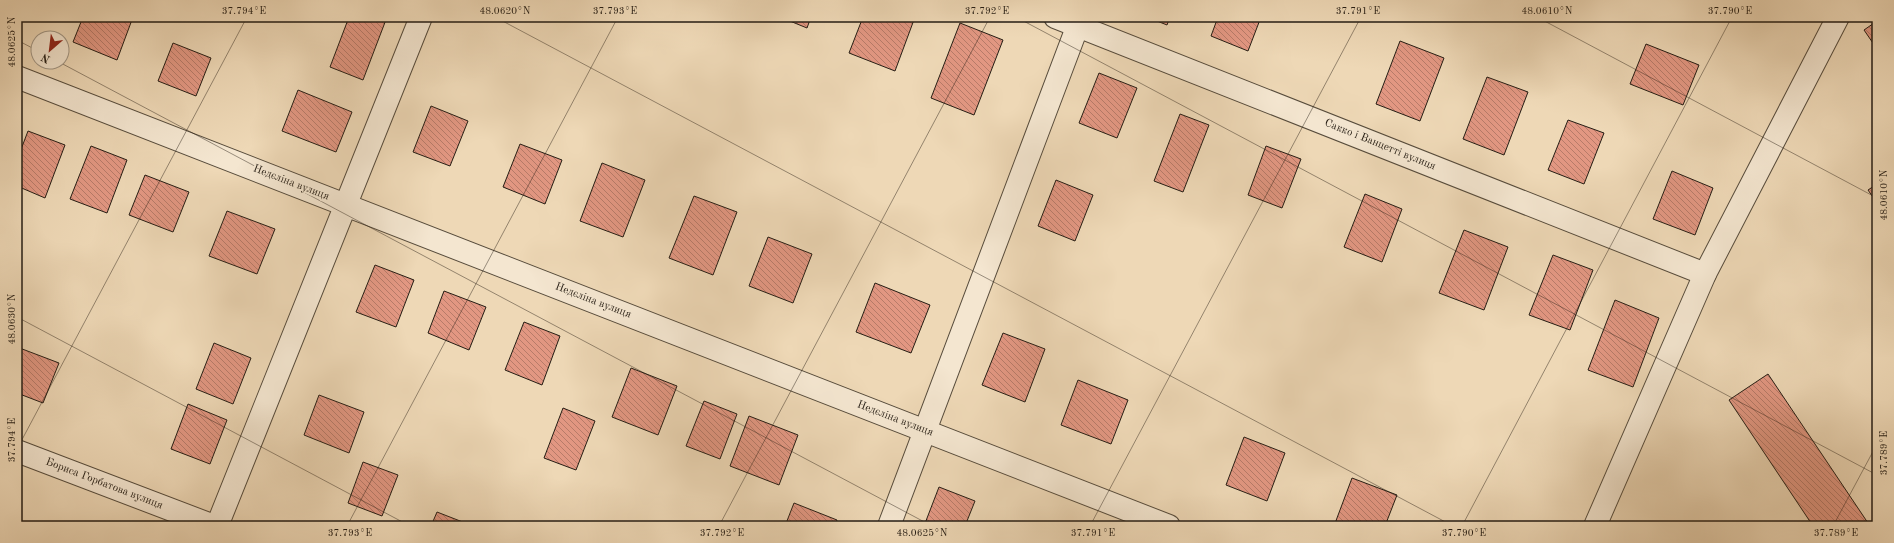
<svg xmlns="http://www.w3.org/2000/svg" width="1894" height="543" viewBox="0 0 1894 543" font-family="'Old Standard TT',serif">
<defs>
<pattern id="building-back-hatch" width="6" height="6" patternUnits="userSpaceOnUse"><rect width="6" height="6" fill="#e29782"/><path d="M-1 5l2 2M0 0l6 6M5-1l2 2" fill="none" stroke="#b77b69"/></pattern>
</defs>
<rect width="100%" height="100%" fill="#eed8b6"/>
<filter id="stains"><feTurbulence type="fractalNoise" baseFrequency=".005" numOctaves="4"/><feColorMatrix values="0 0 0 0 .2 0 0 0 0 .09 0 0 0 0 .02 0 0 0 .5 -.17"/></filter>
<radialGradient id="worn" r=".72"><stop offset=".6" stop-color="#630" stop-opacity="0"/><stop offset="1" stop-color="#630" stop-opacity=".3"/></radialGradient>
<!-- building -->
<g fill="url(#building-back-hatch)" stroke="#251d14">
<polygon points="83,17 133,17 117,60 73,42"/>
<polygon points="349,17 387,17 363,80 330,67"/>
<polygon points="780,17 811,17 807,28"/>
<polygon points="863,17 915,17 895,71 849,53"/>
<polygon points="1147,17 1170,17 1167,25"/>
<polygon points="1218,17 1261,17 1248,51 1211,36"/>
<polygon points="1877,21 1877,49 1864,30"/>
<polygon points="960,23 1003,40 974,115 931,98"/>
<polygon points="1400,41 1444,58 1420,121 1376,104"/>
<polygon points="173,43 211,58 196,96 158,81"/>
<polygon points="1646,44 1699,65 1683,105 1630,84"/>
<polygon points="1099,73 1137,88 1117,138 1079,123"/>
<polygon points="1487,77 1528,92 1504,155 1463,139"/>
<polygon points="298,90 352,112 336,152 282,131"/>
<polygon points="431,106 468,121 450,166 413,152"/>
<polygon points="1180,114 1209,125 1183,192 1154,181"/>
<polygon points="1568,120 1604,133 1584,184 1548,170"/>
<polygon points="28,131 65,145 45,198 17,186 17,160"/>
<polygon points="520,144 562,160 545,204 503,187"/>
<polygon points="91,146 127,160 107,213 70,199"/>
<polygon points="1266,146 1301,159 1282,208 1248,195"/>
<polygon points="602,163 645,180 623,237 580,221"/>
<polygon points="1672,171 1713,188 1695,235 1653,219"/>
<polygon points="145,175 189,192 173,232 129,215"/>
<polygon points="1056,180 1093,195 1075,241 1038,226"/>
<polygon points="1877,184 1877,203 1868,190"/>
<polygon points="1365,194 1402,209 1382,262 1344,247"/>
<polygon points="694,196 737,212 713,275 669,258"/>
<polygon points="227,211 275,229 257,274 209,256"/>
<polygon points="1464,230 1508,247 1484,310 1439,293"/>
<polygon points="768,237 812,254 793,303 749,286"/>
<polygon points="1553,255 1593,270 1570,330 1529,315"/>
<polygon points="375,265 414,280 396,327 356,312"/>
<polygon points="875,283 930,305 911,353 856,332"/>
<polygon points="444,291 486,307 469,350 428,333"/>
<polygon points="1615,300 1659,318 1633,387 1588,370"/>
<polygon points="524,322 560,336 542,385 505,370"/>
<polygon points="1003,333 1045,349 1025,402 982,385"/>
<polygon points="214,343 251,358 233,404 196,389"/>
<polygon points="17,347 59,363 43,403 17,393"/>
<polygon points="631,368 677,386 658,435 612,417"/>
<polygon points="1768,374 1870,526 1813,526 1729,400"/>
<polygon points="1078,380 1128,400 1111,444 1061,425"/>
<polygon points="319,395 364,412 349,453 304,435"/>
<polygon points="704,401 737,414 720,459 686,446"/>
<polygon points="188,404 227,420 210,464 171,449"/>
<polygon points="563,408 595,421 576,470 544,458"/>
<polygon points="749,416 798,435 779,485 730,466"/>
<polygon points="1244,437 1285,453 1267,501 1226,485"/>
<polygon points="363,462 398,475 382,516 348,503"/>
<polygon points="1352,478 1397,495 1385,526 1334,526"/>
<polygon points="939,487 975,501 965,526 924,526"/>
<polygon points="794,503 837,520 835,526 785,526"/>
<polygon points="437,512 473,526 431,526"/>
</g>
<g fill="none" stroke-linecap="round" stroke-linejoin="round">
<!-- minor casing -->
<g stroke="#574c3c" stroke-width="24">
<g id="minor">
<polyline points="1055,17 1705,274"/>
<polyline points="17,77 1169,526"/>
<polyline points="17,451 214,526"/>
<polyline points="217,526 421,17"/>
<polyline points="889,526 1081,17"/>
<polyline points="1595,526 1705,274 1838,17"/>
</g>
</g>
<!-- minor -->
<use href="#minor" stroke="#f4e6d0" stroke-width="22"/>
</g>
<!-- ticks -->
<path fill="none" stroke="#251d14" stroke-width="1" stroke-opacity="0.45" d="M495,17L1453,526M1016,17L1877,475M1537,17L1877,198M17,40L38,51M59,62L932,526M17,317L410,526M17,449L247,17M347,526L618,17M719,526L990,17M1090,526L1361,17M1462,526L1732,17M1833,526L1877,444"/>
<g text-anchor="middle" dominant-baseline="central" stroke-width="4" stroke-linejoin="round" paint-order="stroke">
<!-- street labels -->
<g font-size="11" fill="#251d14" stroke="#f4e6d0">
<text transform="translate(1380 145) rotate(22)">Сакко і Ванцетті вулиця</text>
<text transform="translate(291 183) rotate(21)">Недєліна вулиця</text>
<text transform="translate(593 301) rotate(21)">Недєліна вулиця</text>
<text transform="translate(895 419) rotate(21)">Недєліна вулиця</text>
<text transform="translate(104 484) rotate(21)">Бориса Горбатова вулиця</text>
</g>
</g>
<!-- margin -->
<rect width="1894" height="543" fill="none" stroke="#eed8b6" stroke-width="44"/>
<!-- north arrow -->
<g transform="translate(50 50) rotate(208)"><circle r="19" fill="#f4e6d0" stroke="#a19685"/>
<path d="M0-3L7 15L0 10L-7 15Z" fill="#8f2418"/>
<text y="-6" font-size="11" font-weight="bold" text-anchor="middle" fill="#251d14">N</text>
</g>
<rect x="22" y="22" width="1850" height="499" fill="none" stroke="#251d14" stroke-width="1.5"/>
<g font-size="10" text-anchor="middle" fill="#251d14">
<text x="244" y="14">37.794°E</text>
<text x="505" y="14">48.0620°N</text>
<text x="615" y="14">37.793°E</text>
<text x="987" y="14">37.792°E</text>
<text x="1358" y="14">37.791°E</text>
<text x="1547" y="14">48.0610°N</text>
<text x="1730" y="14">37.790°E</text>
<text transform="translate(11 42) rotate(-90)" y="4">48.0625°N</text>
<text transform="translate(1883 195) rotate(-90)" y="4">48.0610°N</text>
<text transform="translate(11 319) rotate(-90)" y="4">48.0630°N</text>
<text transform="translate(11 440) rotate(-90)" y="4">37.794°E</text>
<text transform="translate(1883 453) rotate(-90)" y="4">37.789°E</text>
<text x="350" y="536">37.793°E</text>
<text x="722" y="536">37.792°E</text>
<text x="922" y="536">48.0625°N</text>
<text x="1093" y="536">37.791°E</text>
<text x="1464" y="536">37.790°E</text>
<text x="1836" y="536">37.789°E</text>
</g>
<rect width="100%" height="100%" filter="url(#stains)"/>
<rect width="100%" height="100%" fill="url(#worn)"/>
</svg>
